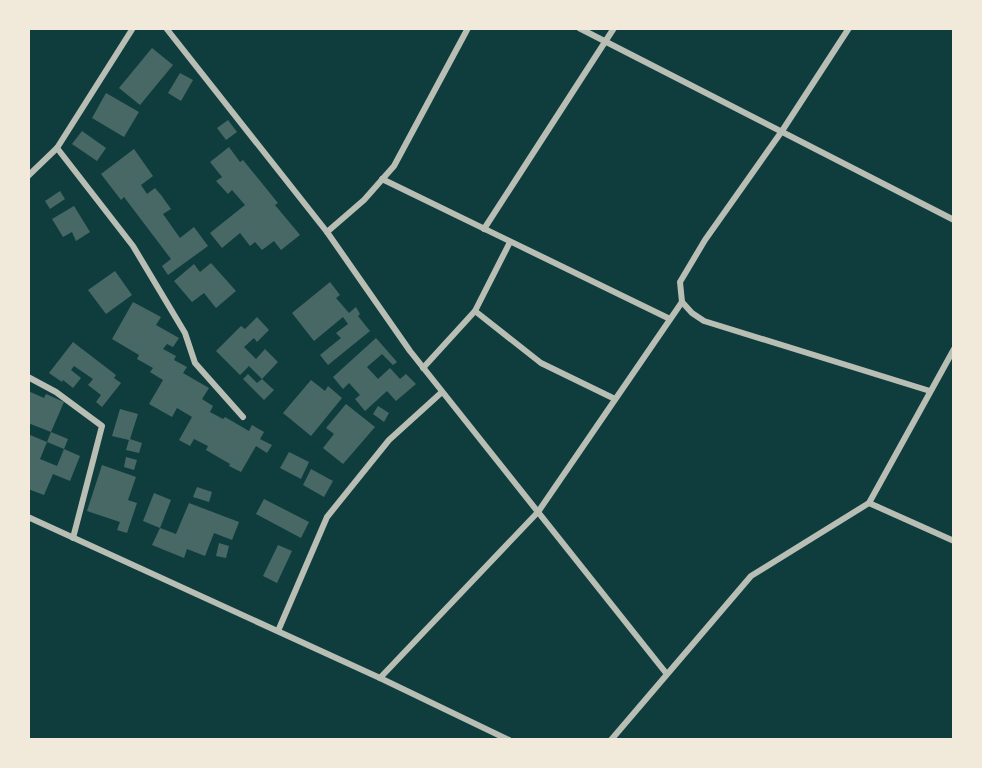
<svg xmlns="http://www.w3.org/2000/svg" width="982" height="768" viewBox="0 0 982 768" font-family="'Golos Text',sans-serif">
<rect width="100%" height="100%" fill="#0f3d3e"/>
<!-- building -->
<g fill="#486865">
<polygon points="152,48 173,65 140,105 119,88"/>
<polygon points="180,73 193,80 181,101 168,93"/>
<polygon points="106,93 139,112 124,137 92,118"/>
<polygon points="228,120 237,132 226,140 217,128"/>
<polygon points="82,131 106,148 97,161 72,144"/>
<polygon points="229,147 240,162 243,160 278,203 275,205 300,235 281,250 274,241 262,250 255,242 250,246 240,233 222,248 210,233 245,205 232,190 228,194 216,181 222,177 210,162"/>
<polygon points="134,149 153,176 141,185 147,194 155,188 161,195 171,209 163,214 180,238 194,227 208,246 168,275 162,266 171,259 124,197 121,200 101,174"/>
<polygon points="60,191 65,199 50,209 45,201"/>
<polygon points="74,206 90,232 76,241 72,232 63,237 52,219"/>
<polygon points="211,263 236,291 216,308 204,293 192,302 174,281 194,264 200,272"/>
<polygon points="115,271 132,295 106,314 88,290"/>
<polygon points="330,282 340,295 336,298 349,313 356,307 360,314 358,316 370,331 328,365 320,355 341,338 336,333 348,324 343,317 314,341 292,313"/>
<polygon points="133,302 161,317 156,325 179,338 173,347 167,344 163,349 176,356 174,360 187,367 183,373 209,388 202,399 213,406 210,412 223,419 225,417 249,431 252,425 264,432 260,439 272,445 267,453 256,446 241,472 229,466 230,464 206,450 208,446 194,439 190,446 179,440 192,417 177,408 172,417 149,404 163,380 150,372 153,368 137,359 139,355 112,339"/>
<polygon points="257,317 269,330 257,342 254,338 244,347 256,359 265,349 278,362 262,379 249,366 240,375 216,351 241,326 245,329"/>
<polygon points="376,338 397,362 393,365 382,354 367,367 378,379 390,368 400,379 406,374 416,384 396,401 387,391 365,411 355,399 360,395 349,383 343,389 333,377"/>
<polygon points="73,342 116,375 114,378 121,383 102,407 96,402 101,395 88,385 93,379 74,366 71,370 81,378 73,388 63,380 62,382 49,373"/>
<polygon points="248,374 257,383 262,379 274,390 264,400 243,379"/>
<polygon points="311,380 325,391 328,386 342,398 311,436 283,413"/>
<polygon points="28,391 44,398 46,394 64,402 51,432 68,439 64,449 47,442 40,459 57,466 64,449 80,456 70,481 53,474 44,495 28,489 28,437 30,435 47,442 51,432 28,423"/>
<polygon points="346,404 375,427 343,464 323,448 334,434 326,428"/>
<polygon points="378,406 389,413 384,422 373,414"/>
<polygon points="120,409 138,414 130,439 142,443 139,453 126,450 129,440 112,436"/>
<polygon points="289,452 309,462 301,479 280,468"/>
<polygon points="126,457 137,460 134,470 124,467"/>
<polygon points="102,465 136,477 128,500 137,503 127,533 117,530 120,522 87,511"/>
<polygon points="311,469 333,481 324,497 303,485"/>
<polygon points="197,487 212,492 209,502 193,497"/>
<polygon points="154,493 171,500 160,528 143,521"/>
<polygon points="264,499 309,522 301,538 256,514"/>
<polygon points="189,503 239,522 232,540 214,533 205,556 187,549 184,558 152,545 160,528 176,534"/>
<polygon points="219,543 229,546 226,558 216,556"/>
<polygon points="278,545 292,551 277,583 263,576"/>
</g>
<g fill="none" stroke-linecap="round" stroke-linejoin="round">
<!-- minor -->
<g stroke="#b8beb3" stroke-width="6">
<polyline points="166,28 327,232 410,351 666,673"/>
<polyline points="579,28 954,220"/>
<polyline points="849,28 782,131 705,240 680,282 682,302 692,313 704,321 930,391"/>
<polyline points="57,148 133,246 185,333 195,363 243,417"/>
<polyline points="28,176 57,148 133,28"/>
<polyline points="382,179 670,319"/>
<polyline points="484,229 614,28"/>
<polyline points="327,232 364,200 394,166 468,28"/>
<polyline points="475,311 541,363 615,399"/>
<polyline points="423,368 475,311 510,242"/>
<polyline points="28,377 56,392 102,426 73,538"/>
<polyline points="869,503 954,541"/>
<polyline points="28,517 380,678 509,740"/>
<polyline points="278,631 327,517 389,440 442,392"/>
<polyline points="380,678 538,512 682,302"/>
<polyline points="611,740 751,576 869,503 954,349"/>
</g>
</g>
<!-- border -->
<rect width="982" height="768" fill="none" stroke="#f1e9da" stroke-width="60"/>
</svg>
